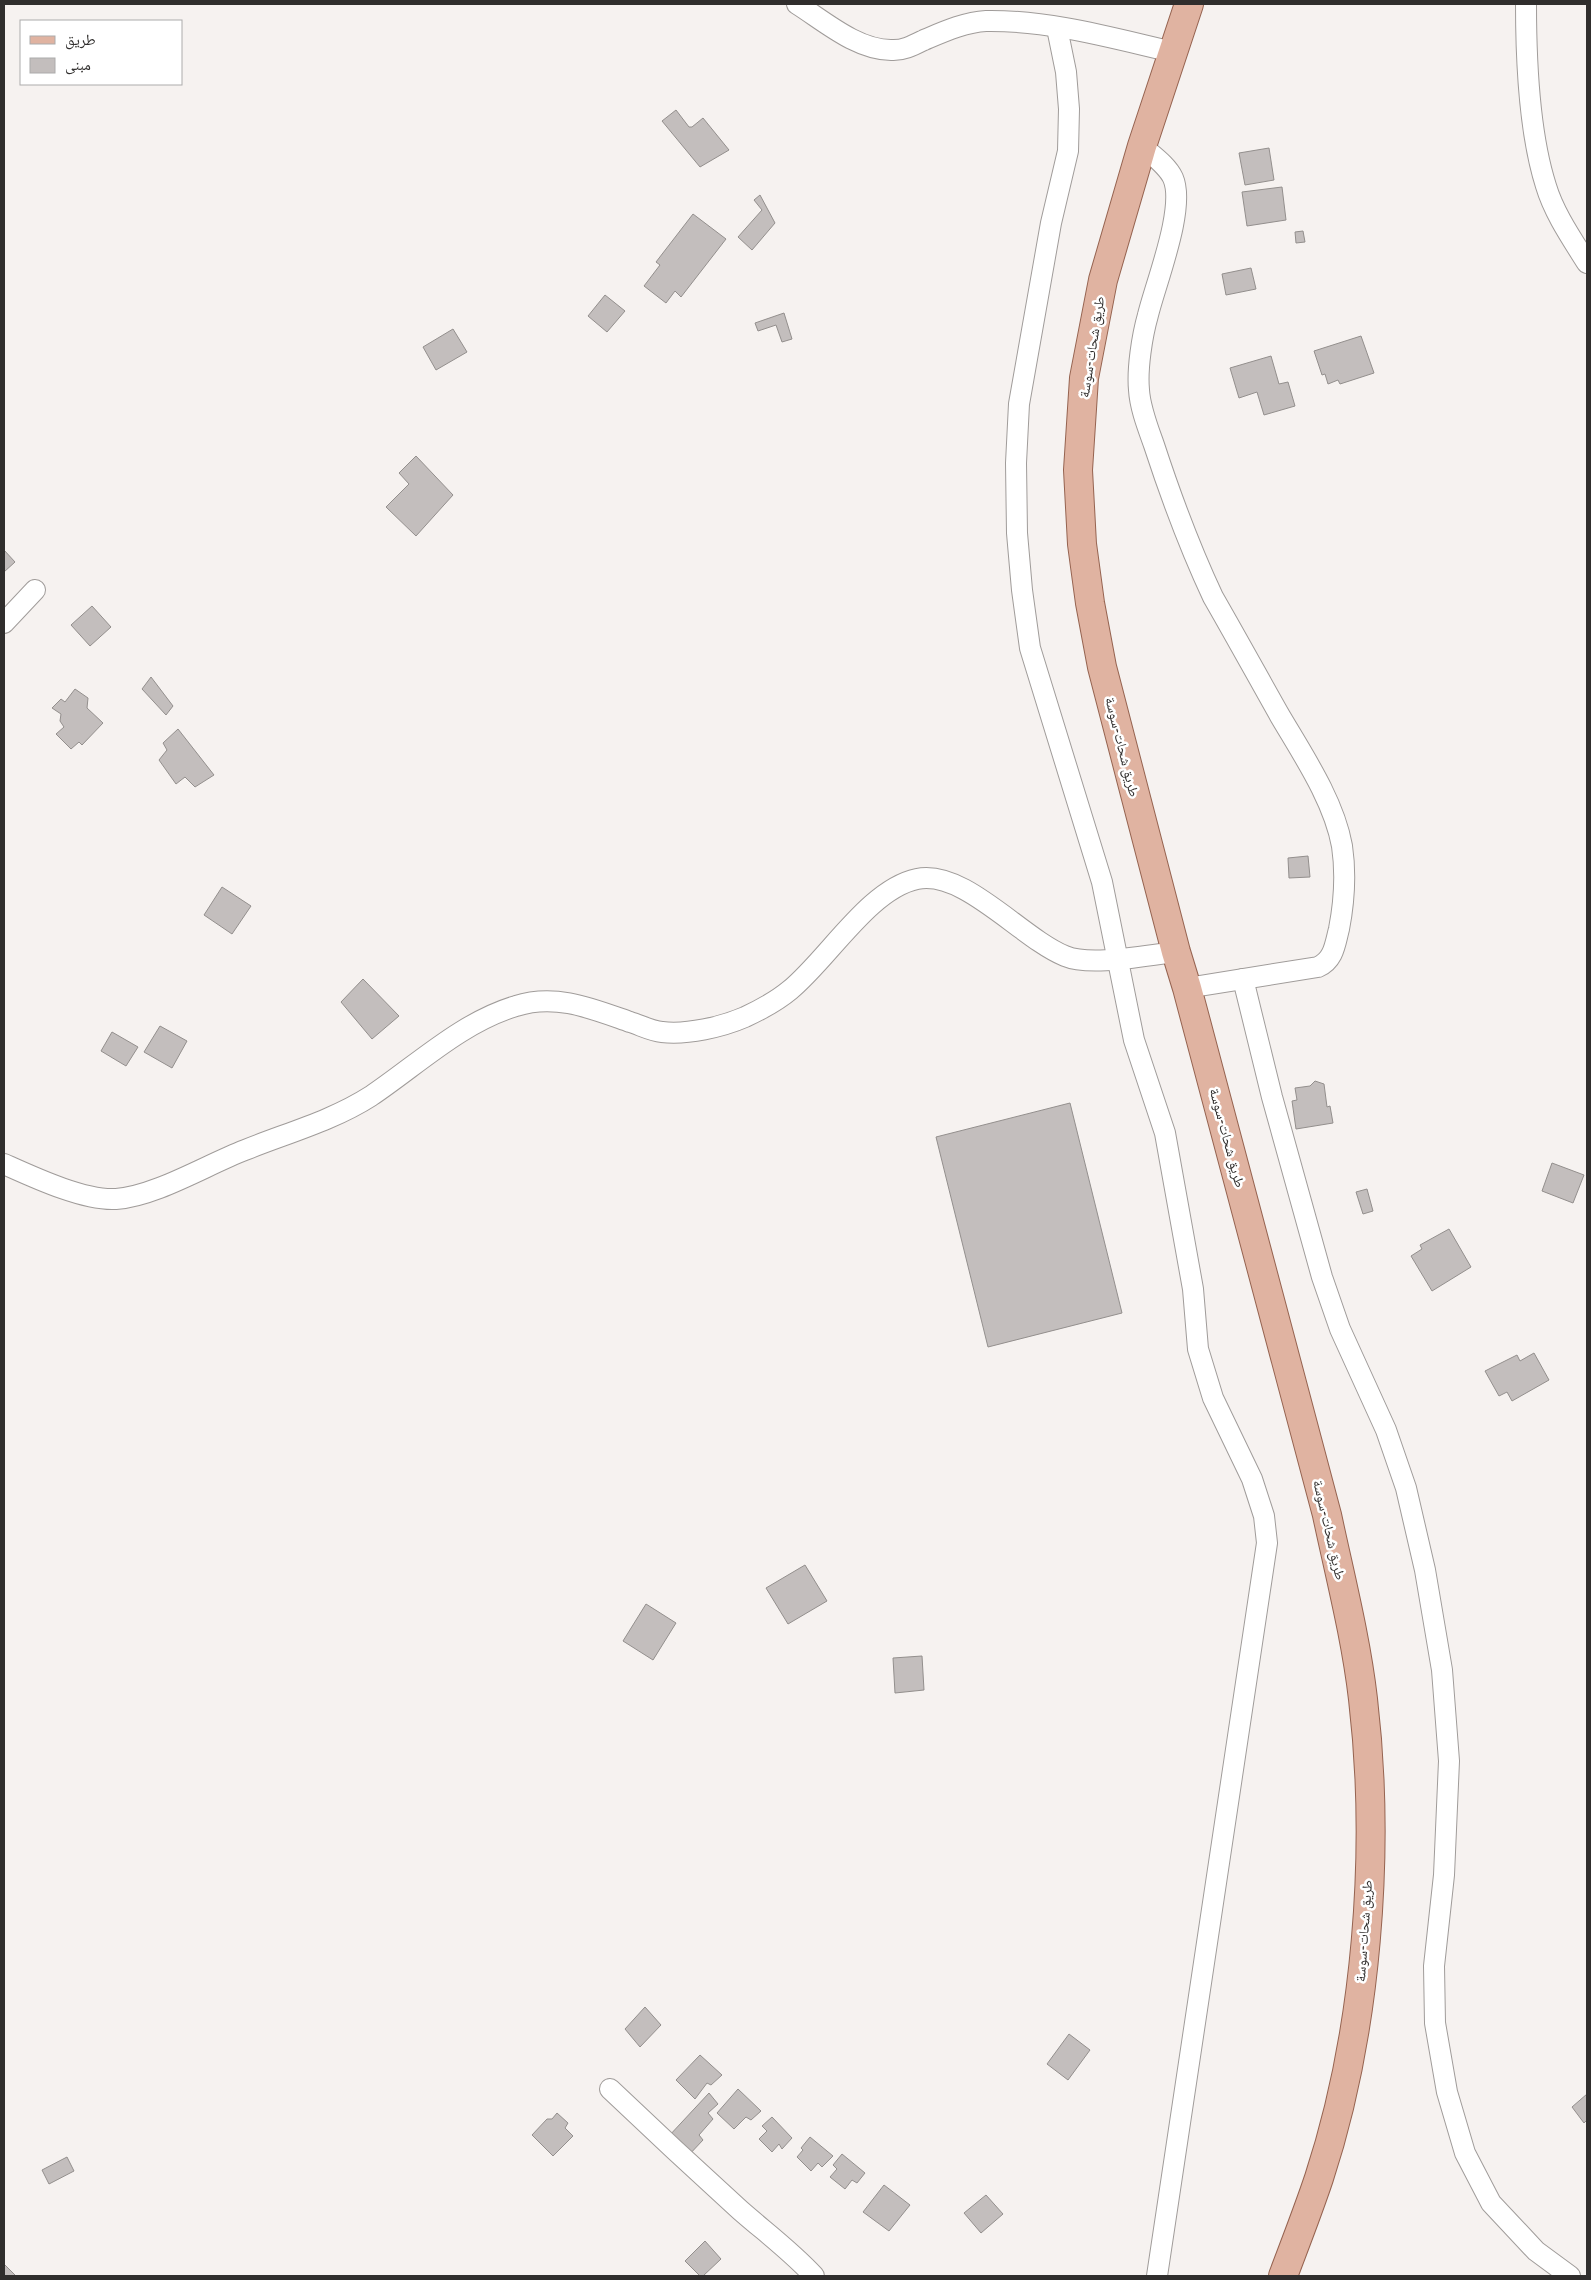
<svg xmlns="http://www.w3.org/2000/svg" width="1591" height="2280" viewBox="0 0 1591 2280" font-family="'Varela Round','Noto Naskh Arabic',sans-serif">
<rect width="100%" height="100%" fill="#f6f2f0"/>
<!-- building -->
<g fill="#c3bebd" stroke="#938f8d">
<polygon points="676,110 689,127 692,127 703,118 729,150 700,167 662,121"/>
<polygon points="1269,148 1274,180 1245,185 1239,153"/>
<polygon points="1282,187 1286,220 1247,226 1242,192"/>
<polygon points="760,195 775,223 752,250 738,237 762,210 754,200"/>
<polygon points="693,214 726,239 681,297 675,291 666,303 644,286 660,265 656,262"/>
<polygon points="1303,231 1305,242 1296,243 1295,232"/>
<polygon points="1251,268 1256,289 1226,295 1222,274"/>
<polygon points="605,295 625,311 607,332 588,316"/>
<polygon points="784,313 792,339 782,342 776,325 758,331 755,323"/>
<polygon points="453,329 467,352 436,370 423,347"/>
<polygon points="1361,336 1374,373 1340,384 1338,380 1328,384 1325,374 1322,375 1314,351"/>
<polygon points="1271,356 1279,384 1288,382 1295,406 1264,415 1257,392 1239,398 1230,368"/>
<polygon points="416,456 453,495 416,536 386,507 409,484 399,473"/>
<polygon points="4,550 15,562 4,572"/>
<polygon points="92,606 111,627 90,646 71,625"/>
<polygon points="151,677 173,706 166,715 142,689"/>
<polygon points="75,689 88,698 87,708 103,723 82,745 79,742 71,749 56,734 64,727 60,721 61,714 52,708 61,699 65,702"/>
<polygon points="178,729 214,775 195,787 185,777 176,784 159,760 167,750 163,743"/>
<polygon points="1308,856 1310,877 1289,878 1288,858"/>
<polygon points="222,887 251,906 232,934 204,915"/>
<polygon points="363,979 399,1016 372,1039 341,1002"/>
<polygon points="160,1026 187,1041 172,1068 144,1052"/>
<polygon points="112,1032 138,1047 126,1066 101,1051"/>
<polygon points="1315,1081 1324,1084 1327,1107 1330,1106 1333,1123 1296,1129 1292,1101 1297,1100 1295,1088 1310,1086"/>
<polygon points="1070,1103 1122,1313 988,1347 936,1137"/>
<polygon points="1552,1163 1584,1175 1573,1203 1542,1191"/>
<polygon points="1367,1189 1373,1211 1363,1214 1356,1192"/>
<polygon points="1449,1229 1471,1267 1432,1291 1411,1256 1422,1249 1420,1245"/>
<polygon points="1534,1353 1549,1380 1512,1401 1507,1392 1499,1396 1485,1371 1517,1355 1520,1361"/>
<polygon points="805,1565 827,1601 788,1624 766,1588"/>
<polygon points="646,1604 676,1623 653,1660 623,1641"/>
<polygon points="922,1656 924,1690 895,1693 893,1658"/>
<polygon points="645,2007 661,2025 640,2047 625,2029"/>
<polygon points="1069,2034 1090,2050 1068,2080 1047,2064"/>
<polygon points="700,2055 722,2075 711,2085 707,2083 695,2099 676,2080"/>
<polygon points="738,2089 761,2111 751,2120 746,2117 734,2129 717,2113"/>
<polygon points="709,2093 718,2104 708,2113 713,2119 699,2135 703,2140 687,2157 668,2137"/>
<polygon points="1587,2094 1587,2120 1584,2123 1572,2107"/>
<polygon points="557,2113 568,2123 565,2128 573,2136 553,2156 532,2135 547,2119 552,2119"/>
<polygon points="772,2117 792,2138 782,2149 779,2144 772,2152 759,2139 767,2131 762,2126"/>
<polygon points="810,2137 833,2156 822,2167 818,2163 811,2171 797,2157 803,2150 801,2148"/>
<polygon points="842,2154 865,2173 857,2183 852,2180 845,2189 830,2177 837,2169 833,2165"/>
<polygon points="67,2157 74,2171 49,2184 42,2170"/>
<polygon points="884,2185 910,2205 889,2231 863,2212"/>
<polygon points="986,2195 1003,2214 981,2233 964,2213"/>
<polygon points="705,2241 721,2259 703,2276 700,2276 685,2261"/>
<polygon points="4,2264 16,2276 4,2276"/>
</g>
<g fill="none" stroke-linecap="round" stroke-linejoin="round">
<!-- street casing -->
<g stroke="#a09c9a" stroke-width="22">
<g id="street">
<path d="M797,4C824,21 857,50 891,50C903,51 914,45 924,40C943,32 965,22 986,21C1049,20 1112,38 1173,52"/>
<path d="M1526,4C1526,59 1529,133 1546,186C1554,213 1572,239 1587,263"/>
<polyline points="1057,28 1066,72 1069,109 1068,151 1051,223 1019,404 1016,463 1017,533 1022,590 1030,648 1102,882 1134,1040 1165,1133 1193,1289 1198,1349 1213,1398 1252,1479 1264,1516 1267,1543 1157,2276"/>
<path d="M1142,146C1152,155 1167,165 1173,178C1186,208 1156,282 1148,315C1142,336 1137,369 1139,390C1140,408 1148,428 1154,445C1171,497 1190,548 1213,597C1236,637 1258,677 1280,716C1303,755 1334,801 1342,846C1346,873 1344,903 1339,929C1335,944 1334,960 1318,967L1187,988"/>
<polyline points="4,623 35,590"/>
<polyline points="1243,979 1272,1097 1322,1277 1340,1329 1386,1430 1406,1488 1425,1570 1442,1670 1449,1761 1444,1875 1434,1966 1435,2023 1447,2092 1465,2153 1491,2203 1536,2251 1570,2276"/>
<path d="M4,1164C33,1177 84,1201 116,1199C156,1196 206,1165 245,1150C287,1133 332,1121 371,1096C417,1065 462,1022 516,1006C556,993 593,1009 630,1022C640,1025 651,1031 662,1032C687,1035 722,1027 745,1017C760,1010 778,1000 790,990C828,959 869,889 917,879C964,869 1021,938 1065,956C1091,967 1147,955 1176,952"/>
<path d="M610,2089C653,2130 696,2170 740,2210C765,2232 791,2251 814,2276"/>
</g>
</g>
<!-- primary casing -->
<g stroke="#956350" stroke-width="30">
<path id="primary" d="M1189,4L1142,146L1103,280L1084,378L1078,470L1082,544L1090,603L1102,667L1176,952L1187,988L1327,1515C1340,1576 1356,1638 1363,1699C1381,1851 1367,2032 1319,2178C1308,2211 1295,2244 1283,2276"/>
</g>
<!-- street -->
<use href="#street" stroke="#fff" stroke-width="20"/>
<!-- primary -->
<use href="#primary" stroke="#e0b3a1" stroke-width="28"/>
</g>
<g text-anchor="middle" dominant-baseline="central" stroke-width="5" stroke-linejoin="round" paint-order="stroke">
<!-- street labels -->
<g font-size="14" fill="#302e2d" stroke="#fff">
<text transform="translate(1092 347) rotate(-81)">طريق شحات-سوسة</text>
<text transform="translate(1122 747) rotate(76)">طريق شحات-سوسة</text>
<text transform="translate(1227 1138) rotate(75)">طريق شحات-سوسة</text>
<text transform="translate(1329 1530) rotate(77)">طريق شحات-سوسة</text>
<text transform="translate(1364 1931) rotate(-86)">طريق شحات-سوسة</text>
</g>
</g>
<!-- border -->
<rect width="1591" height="2280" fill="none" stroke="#302e2d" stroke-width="10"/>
<!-- legend -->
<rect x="20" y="20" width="162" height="65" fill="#ffffff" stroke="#acabab"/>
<rect x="30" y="36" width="25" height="8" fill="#e0b3a1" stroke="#acabab"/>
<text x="65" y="45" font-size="15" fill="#302e2d">طريق</text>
<rect x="30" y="58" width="25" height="15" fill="#c3bebd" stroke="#acabab"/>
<text x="65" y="70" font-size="15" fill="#302e2d">مبنى</text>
</svg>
